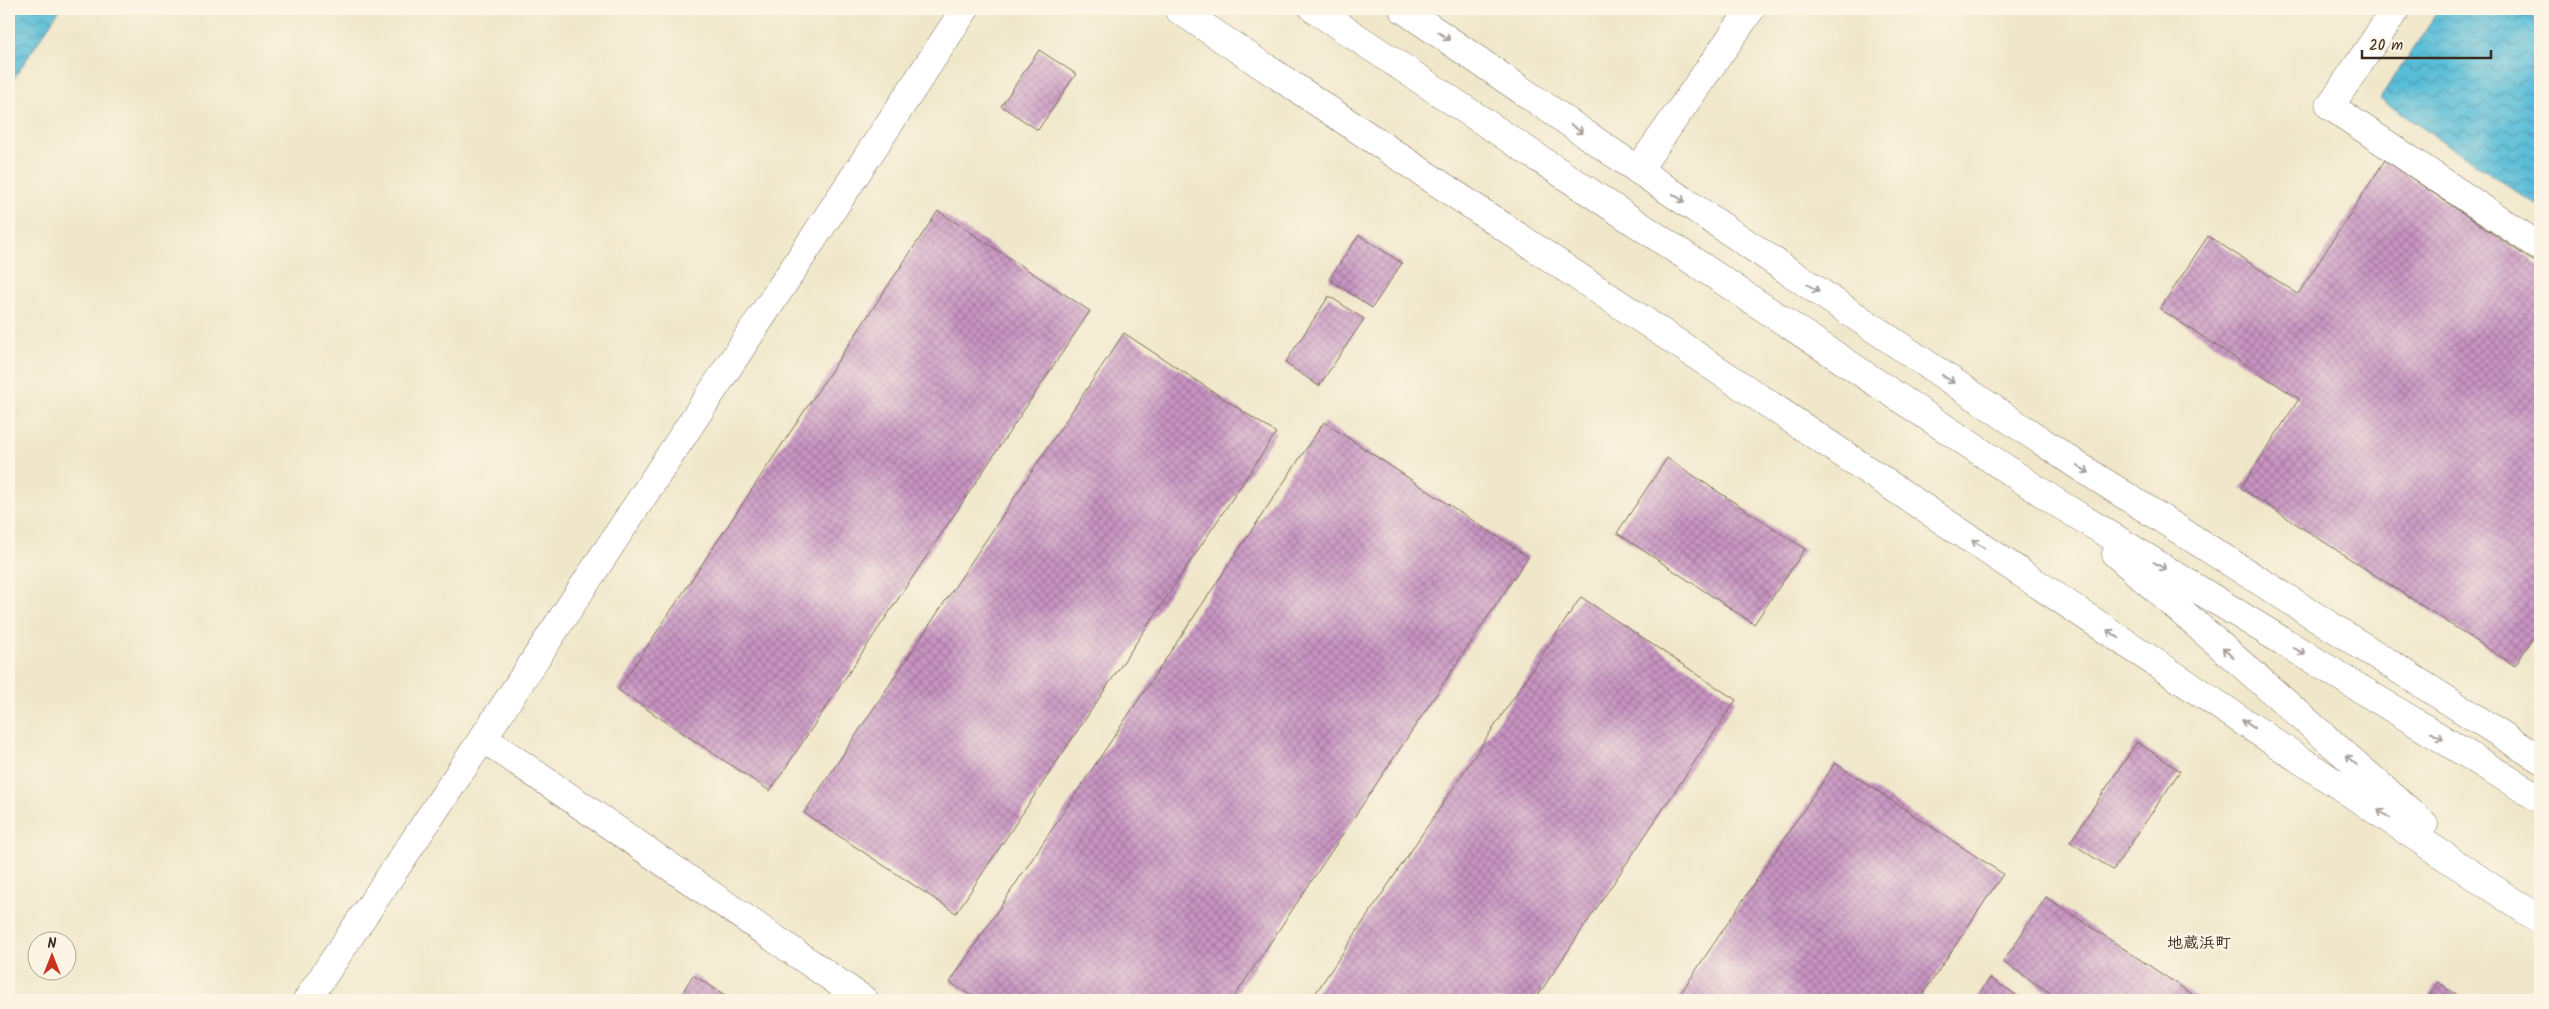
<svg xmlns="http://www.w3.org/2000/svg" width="2549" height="1009" viewBox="0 0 2549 1009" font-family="Kalam,'Klee One',sans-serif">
<defs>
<pattern id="water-waves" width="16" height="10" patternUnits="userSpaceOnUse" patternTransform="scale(1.25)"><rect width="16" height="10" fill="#59bdd7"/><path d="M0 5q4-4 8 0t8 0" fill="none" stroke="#4b9aae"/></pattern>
<pattern id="building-cross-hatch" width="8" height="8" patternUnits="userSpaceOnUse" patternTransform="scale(1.25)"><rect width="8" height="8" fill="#c894c3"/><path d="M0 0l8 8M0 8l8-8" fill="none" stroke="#a4799e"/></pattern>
</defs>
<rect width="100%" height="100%" fill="#fcf5e5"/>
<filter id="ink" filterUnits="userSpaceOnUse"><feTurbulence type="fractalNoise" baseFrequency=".02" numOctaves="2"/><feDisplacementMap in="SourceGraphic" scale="10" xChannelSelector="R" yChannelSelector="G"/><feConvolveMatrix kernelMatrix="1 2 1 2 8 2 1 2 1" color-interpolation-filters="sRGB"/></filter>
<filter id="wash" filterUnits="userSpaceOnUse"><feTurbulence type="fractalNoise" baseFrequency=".0096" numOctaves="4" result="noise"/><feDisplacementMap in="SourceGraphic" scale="20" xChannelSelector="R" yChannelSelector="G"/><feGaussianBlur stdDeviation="1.12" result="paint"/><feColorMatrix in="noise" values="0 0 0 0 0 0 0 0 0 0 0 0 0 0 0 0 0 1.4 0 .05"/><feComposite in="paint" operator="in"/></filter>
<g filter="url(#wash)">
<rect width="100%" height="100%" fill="#f0e7ca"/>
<!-- water -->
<g fill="url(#water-waves)" stroke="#4a747a">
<polygon points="9,9 60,9 9,86"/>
<polygon points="2439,9 2540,9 2540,207 2380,99"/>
</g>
<g id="blocks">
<!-- building -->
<g fill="url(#building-cross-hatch)">
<polygon points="1039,50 1076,74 1038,130 1001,106"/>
<polygon points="2385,160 2540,266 2540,627 2515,666 2241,488 2299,399 2160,309 2208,236 2298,294"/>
<polygon points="938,211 1090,311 770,791 618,690"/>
<polygon points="1359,235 1402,263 1372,308 1329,279"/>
<polygon points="1329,296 1364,319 1319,386 1285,363"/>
<polygon points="1124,333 1276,433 956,913 804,813"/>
<polygon points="1324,422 1528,557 1232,1000 977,1000 950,982"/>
<polygon points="1667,458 1805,549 1754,624 1617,533"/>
<polygon points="1581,597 1736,700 1535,1000 1311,1000"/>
<polygon points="2137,742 2180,771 2113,870 2070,842"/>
<polygon points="1835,763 2003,874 1919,1000 1676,1000"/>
<polygon points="2046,897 2201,1000 2061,1000 2003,962"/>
<polygon points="693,975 733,1000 678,1000"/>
<polygon points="1990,978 2024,1000 1975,1000"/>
<polygon points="2438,982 2465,1000 2426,1000"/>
</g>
</g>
</g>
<g filter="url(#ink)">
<use href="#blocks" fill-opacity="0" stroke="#7a6c5a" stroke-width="1"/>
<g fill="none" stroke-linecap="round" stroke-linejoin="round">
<!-- minor casing -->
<g stroke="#7a6c5a" stroke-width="29">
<g id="minor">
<polyline points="1178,9 2540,920"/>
<polyline points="1314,9 2059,504 2540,799"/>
<polyline points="1403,9 1638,170 2077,465 2540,759"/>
<polyline points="2396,9 2330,106 2540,247"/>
<polyline points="1638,170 1751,9"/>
<polyline points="2116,554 2424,824"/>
<polyline points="483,738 864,1000"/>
<polyline points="307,1000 483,738 965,9"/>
</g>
</g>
<!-- minor -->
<use href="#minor" stroke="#fff" stroke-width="28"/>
</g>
<!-- one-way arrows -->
<defs><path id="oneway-shaft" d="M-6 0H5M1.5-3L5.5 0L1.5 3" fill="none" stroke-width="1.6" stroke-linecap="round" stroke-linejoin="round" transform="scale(1.25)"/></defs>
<g stroke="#a79f9a">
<use href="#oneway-shaft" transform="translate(1444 36) rotate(35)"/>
<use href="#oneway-shaft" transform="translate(1577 129) rotate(35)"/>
<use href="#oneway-shaft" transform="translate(1679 198) rotate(34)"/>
<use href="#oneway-shaft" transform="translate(1813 288) rotate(34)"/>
<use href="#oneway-shaft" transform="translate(1948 379) rotate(34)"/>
<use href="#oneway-shaft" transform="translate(2083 469) rotate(32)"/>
<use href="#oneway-shaft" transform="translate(1978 544) rotate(-146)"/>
<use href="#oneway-shaft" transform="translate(2160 566) rotate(31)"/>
<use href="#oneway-shaft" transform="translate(2113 634) rotate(-146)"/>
<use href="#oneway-shaft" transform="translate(2299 651) rotate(31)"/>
<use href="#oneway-shaft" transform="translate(2228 653) rotate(-139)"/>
<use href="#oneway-shaft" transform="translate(2248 724) rotate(-146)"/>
<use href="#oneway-shaft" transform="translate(2437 736) rotate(31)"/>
<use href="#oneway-shaft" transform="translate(2351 760) rotate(-139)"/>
<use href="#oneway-shaft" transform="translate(2384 814) rotate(-146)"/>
</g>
</g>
<g text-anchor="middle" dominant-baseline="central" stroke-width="5" stroke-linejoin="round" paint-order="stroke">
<!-- neighbourhood labels -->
<g font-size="16" font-weight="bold" fill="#3b2a1e" stroke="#fcf5e5">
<text x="2199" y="943">地蔵浜町</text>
</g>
</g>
<!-- margin -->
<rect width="2549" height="1009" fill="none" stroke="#fcf5e5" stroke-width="30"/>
<!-- north arrow -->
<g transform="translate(52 956)"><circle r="24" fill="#fcf5e5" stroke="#afa495"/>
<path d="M0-4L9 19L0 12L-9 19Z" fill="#c8321e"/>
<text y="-8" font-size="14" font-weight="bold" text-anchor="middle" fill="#3b2a1e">N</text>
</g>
<!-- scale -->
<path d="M2362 50v8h129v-8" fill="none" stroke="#3b2a1e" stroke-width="2.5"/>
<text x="2369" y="50" font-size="15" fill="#3b2a1e" stroke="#fcf5e5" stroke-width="4" paint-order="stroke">20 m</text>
</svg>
